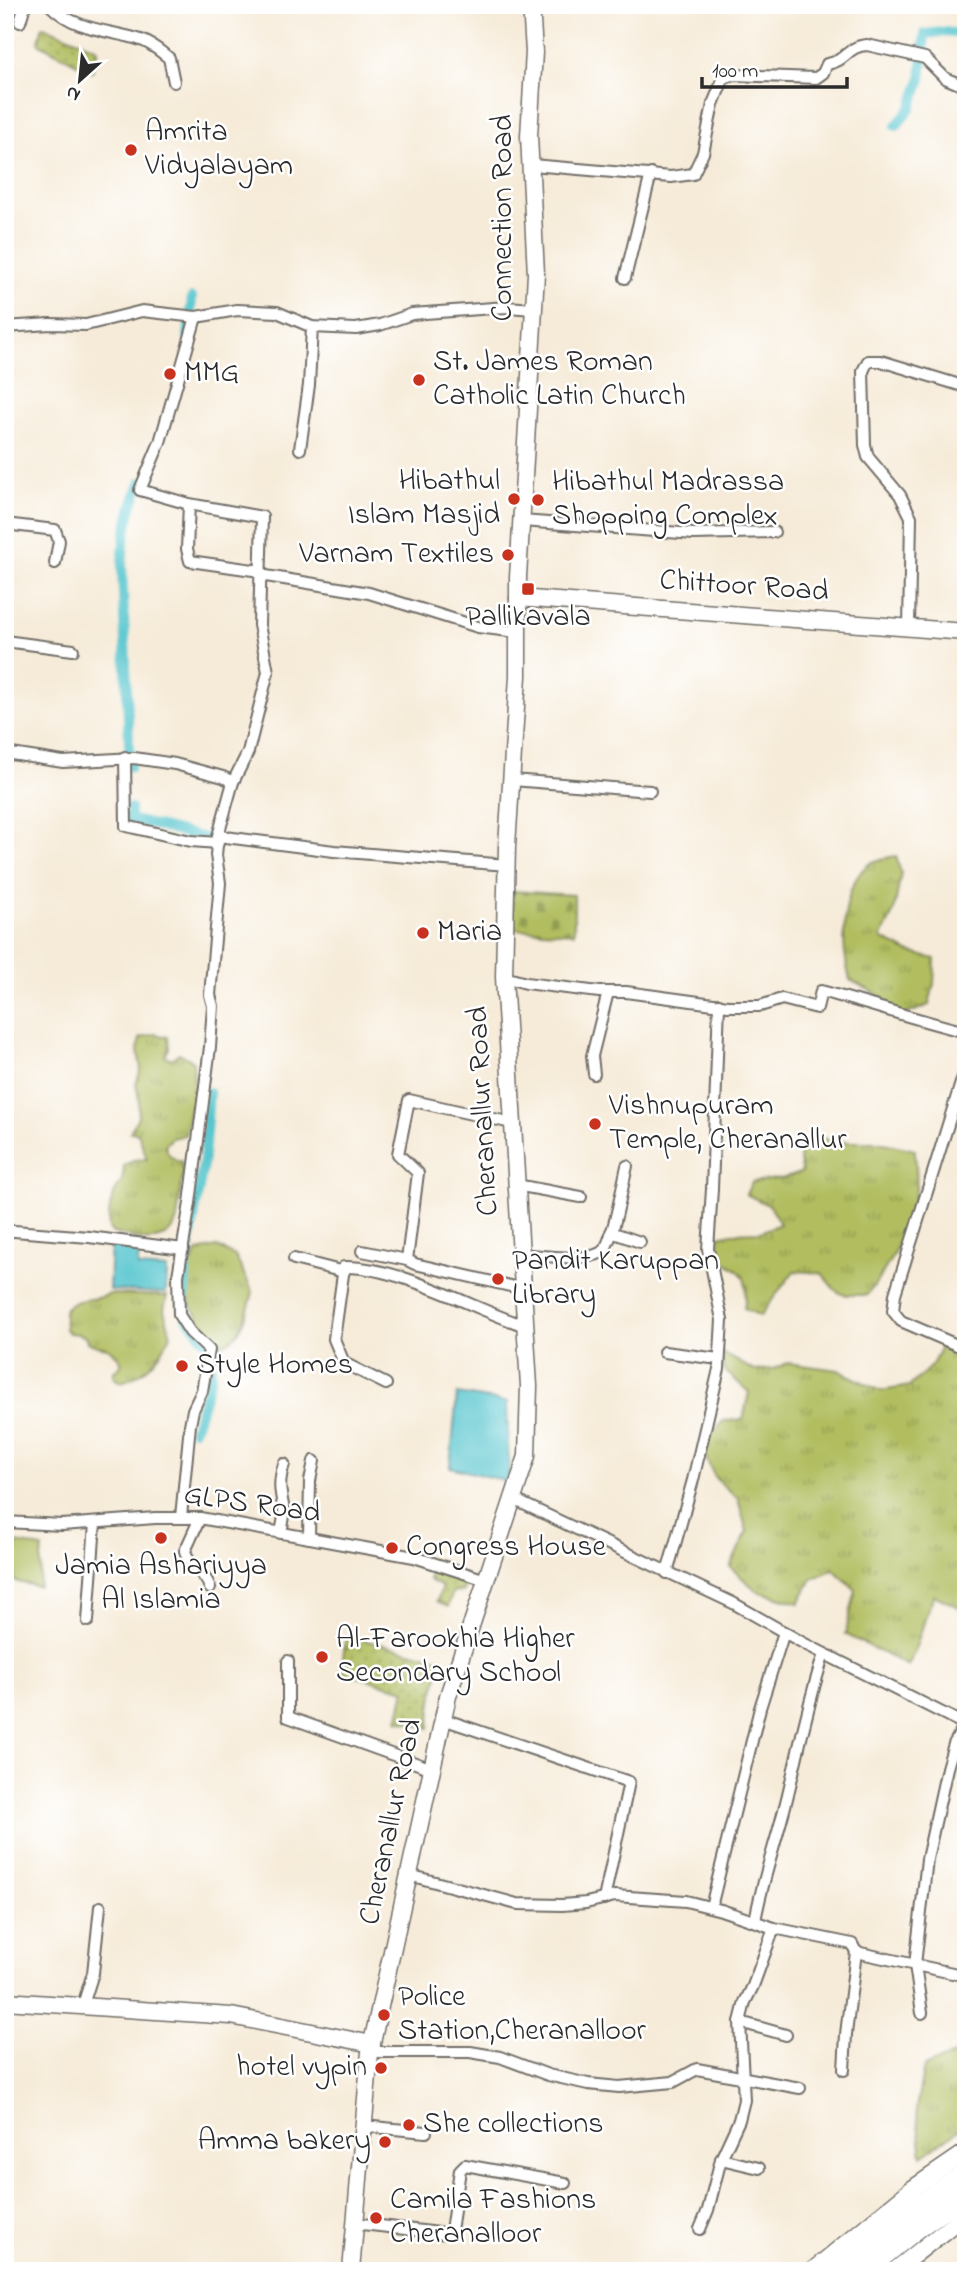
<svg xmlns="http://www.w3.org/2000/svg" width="971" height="2276" viewBox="0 0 971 2276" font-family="'Indie Flower',sans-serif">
<defs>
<pattern id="grass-tufts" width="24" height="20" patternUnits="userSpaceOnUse" patternTransform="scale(1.75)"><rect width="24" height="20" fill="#b1bd5f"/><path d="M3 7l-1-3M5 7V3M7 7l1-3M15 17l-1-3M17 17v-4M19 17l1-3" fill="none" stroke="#909a4f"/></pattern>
<pattern id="cemetery-stones" width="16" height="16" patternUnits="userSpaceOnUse" patternTransform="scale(1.75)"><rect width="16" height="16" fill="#b1bd5f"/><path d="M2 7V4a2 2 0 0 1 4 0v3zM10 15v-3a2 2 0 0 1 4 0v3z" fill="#909a4f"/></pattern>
<pattern id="park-dots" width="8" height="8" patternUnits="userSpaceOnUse" patternTransform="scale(1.75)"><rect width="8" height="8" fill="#b1bd5f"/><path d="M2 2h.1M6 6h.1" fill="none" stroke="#909a4f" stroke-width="1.8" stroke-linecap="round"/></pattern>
</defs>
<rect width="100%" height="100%" fill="#fff"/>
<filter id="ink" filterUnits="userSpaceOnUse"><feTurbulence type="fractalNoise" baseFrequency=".0143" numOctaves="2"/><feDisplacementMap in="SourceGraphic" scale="14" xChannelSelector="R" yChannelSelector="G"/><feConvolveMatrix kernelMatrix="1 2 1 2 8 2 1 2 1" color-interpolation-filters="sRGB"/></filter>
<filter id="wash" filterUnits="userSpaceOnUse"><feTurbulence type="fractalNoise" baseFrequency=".00686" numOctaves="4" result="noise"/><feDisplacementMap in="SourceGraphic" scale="28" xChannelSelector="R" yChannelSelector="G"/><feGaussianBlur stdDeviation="1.57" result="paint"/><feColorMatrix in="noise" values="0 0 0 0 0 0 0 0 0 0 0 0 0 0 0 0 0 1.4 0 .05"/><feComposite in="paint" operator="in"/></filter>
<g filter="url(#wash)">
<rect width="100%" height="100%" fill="#f6ebd8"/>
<!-- grass -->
<g fill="url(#grass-tufts)" stroke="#6e7445" stroke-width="2">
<path d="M896,856L901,873L894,911L881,938L908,952L935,959L934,984L929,1005L902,1016L877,994L850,980C841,947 839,887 869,864C876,859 887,858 896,856Z"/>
<path d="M155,1034L168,1037L169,1048L165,1056L172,1059L179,1053L193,1061L194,1087L185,1135L172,1138L165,1145C168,1155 171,1159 181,1161L183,1171L177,1220L173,1229L165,1236L149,1241L113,1233L109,1229C108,1219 109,1209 112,1199C117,1183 123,1188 124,1166L133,1160L147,1159L138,1133L130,1132L138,1117L139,1100L136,1084L141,1069L138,1051L140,1038Z"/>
<path d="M812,1137L844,1142H879L915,1150C915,1162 918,1177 916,1189C910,1226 890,1266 867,1295C838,1295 838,1297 822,1273L794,1271L760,1316L744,1308C749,1275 745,1273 717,1258L714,1237L732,1233L760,1232L780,1224L770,1206L746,1194L752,1182L786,1178L802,1172L798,1149Z"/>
<path d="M217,1247L235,1256L253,1292C247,1314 242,1340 218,1347L189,1302L187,1272L198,1251Z"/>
<path d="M110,1294L167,1296L164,1310L171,1335C160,1357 145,1377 120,1382L113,1377L114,1371L119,1368L122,1363C107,1340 106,1352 87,1342L86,1337L79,1334L69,1333L65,1329L64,1310C76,1296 94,1302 110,1294Z"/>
<path d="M943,1343L966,1358V1611L934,1595C923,1618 920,1643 908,1666L845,1634L856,1590L833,1569L812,1579L799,1603L757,1591L730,1567L747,1532L738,1499L715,1478L701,1447L723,1421L743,1420L749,1392L724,1370L721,1352L755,1371L773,1369L788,1363L838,1370L881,1391L910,1386L932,1365Z"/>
<polygon points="956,2054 966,2057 966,2124 922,2156 916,2108 924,2067"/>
</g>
<!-- cemetery -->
<polygon fill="url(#cemetery-stones)" stroke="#6e7445" stroke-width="2" points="512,891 574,895 574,933 512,929"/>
<!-- park -->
<g fill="url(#park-dots)" stroke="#6e7445" stroke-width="2">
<polygon points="43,26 98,49 92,72 38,43"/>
<polygon points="430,1571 465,1583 463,1592 453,1591 448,1607 437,1601 442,1587 429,1580"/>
<polygon points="346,1636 443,1659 433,1694 429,1728 398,1720 405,1690 341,1672"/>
</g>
<!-- pitch -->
<polygon fill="#b1bd5f" stroke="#6e7445" stroke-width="2" points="17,1543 42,1548 39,1587 14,1581"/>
<!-- water -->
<g fill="#59c6cf" stroke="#42787d" stroke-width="2">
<polygon points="111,1241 139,1242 138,1267 167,1269 166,1293 109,1290"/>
<polygon points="457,1394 507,1402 509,1482 450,1467"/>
</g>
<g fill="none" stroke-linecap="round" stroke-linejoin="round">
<!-- canal -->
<g stroke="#59c6cf" stroke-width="10">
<polyline points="896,126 911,108 921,80 925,34 943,32 966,34"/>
<polyline points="188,337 192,298"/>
<path d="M130,767L122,567C123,536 129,510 141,482"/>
<polyline points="130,808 130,819 209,839"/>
<polyline points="207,1343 187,1318 184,1305 187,1260 204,1158 209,1092"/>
<polyline points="194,1430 211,1377 211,1358"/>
</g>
</g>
</g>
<g filter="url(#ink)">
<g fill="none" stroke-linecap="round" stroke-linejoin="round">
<!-- street casing -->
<g stroke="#726e68" stroke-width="14">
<g id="street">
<path d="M50,5C75,31 110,30 141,40C151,43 161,52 169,58L174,82"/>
<polyline points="20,22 25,5"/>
<path d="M532,165L671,177L693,174L703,153L713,104L724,77L733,75L816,78L823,73L827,64C847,61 847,46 867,45L925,58L945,78L966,87"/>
<polyline points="625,278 651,174"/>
<polyline points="5,327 50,324 86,325 142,311 196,317 237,310 277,312 312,327 356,329 380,325 412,314 507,307 534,309"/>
<polyline points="300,449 309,385 312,327"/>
<polyline points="189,504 140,490 160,442 196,317"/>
<polyline points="522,521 694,534 774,532"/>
<polyline points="5,524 55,530 59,541 55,563"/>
<polyline points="260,575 369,593 478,627 517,632"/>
<polyline points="909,627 911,517 900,495 868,457 865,445 863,371 868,361 881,361 966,387"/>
<polyline points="5,641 73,650"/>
<polyline points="5,753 63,762 134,758 175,764 223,777 233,782"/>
<polyline points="125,757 126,826 191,841 218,843"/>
<polyline points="512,780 650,791"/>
<polyline points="218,836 334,851 507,865"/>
<path d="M504,977L526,983L599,992H626L728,1006H760L782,999L817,1008L821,991C870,1004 917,1020 966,1032"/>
<polyline points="966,1067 895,1294 893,1311 901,1321 966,1349"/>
<polyline points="594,1074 592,1056 608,992"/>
<polyline points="512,1123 409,1100 398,1154 418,1173 407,1260 415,1264 523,1289"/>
<polyline points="516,1185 581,1197"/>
<polyline points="14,1231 89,1237 183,1249"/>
<polyline points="611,1232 640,1242"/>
<polyline points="362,1251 407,1260"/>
<path d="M520,1254C538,1255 589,1263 603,1251C613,1242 623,1183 627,1166"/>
<polyline points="294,1259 344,1272"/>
<polyline points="664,1352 719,1359"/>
<path d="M386,1384L344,1363L334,1339L344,1267C398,1266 472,1308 525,1326"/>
<polyline points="513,1499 733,1603 805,1644 966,1725"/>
<polyline points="181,1517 190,1425 193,1410 202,1391 209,1350 190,1332 179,1315 178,1276 190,1203 210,1047 213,1006 210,995 220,883 216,855 218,836 233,782 248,752 268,672 259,625 262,517 189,504 187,549 190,561 260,571"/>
<path d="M200,1518L185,1551C189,1567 205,1571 210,1588"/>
<polyline points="5,1522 62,1525 155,1518 200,1518 414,1557 486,1580"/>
<path d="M281,1533C282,1526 285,1516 284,1510C280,1491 278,1483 284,1464"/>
<polyline points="309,1538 310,1481 314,1461"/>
<polyline points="667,1573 693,1480 719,1369 722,1320 708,1249 712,1189 719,1004"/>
<polyline points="88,1621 95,1523"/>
<polyline points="288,1661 288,1717 432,1769"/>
<polyline points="443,1719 629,1782 604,1899"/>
<polyline points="409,1875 517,1904 562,1905 586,1903 615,1896 686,1901 721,1910 774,1928 852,1944 856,1952 966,1976"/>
<polyline points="711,1907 760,1708 784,1632"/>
<path d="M755,1921C763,1876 779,1834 789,1790C800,1744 809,1699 824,1654"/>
<polyline points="83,2005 93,1973 100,1907"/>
<polyline points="922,2013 915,1965 927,1859 947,1768 954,1744 965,1724"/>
<polyline points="740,2022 786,2035"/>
<polyline points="370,2052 470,2052 500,2057 548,2075 588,2084 619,2087 673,2082 697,2069 800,2088"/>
<polyline points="844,2070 846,2034 856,1952"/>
<polyline points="363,2126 426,2132"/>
<polyline points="721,2159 759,2168"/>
<polyline points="354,2223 448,2234 451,2231 460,2170 465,2165 565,2183"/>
<polyline points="700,2229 708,2210 721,2159 739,2120 744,2100 740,2022 745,2002 753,1986 774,1928"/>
</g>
</g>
<!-- secondary casing -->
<g stroke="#726e68" stroke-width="19">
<g id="secondary">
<polyline points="518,598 966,632"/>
<polyline points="5,2001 231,2016 372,2044"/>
<polyline points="351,2271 370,2052 448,1696 527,1456 529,1386 504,977 507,846 518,676 518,577 536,274 529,136 534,52 531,5"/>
<polyline points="812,2271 912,2189 966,2152"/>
<polyline points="894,2271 966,2214"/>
</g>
</g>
<!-- highway casing -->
<g stroke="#726e68" stroke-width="24">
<g id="highway">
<polyline points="838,2271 903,2217 966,2174"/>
<polyline points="863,2271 919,2226 966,2193"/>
</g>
</g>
<!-- street -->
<use href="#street" stroke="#fff" stroke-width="10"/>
<!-- secondary -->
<use href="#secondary" stroke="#fff" stroke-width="16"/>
<!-- highway -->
<use href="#highway" stroke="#fff" stroke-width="21"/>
</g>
</g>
<!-- markers -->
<g fill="#c8321e" stroke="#fff" stroke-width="2.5">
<circle cx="131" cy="150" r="7"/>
<circle cx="170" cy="374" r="7"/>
<circle cx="419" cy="380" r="7"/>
<circle cx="514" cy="499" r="7"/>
<circle cx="538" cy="500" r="7"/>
<circle cx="508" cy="555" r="7"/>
<rect x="521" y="582" width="14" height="14" rx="3.5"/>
<circle cx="423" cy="933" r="7"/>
<circle cx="595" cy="1124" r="7"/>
<circle cx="498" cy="1279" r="7"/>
<circle cx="182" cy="1366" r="7"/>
<circle cx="161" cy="1538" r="7"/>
<circle cx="392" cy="1548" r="7"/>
<circle cx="322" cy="1657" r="7"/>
<circle cx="384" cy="2015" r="7"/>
<circle cx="381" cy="2068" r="7"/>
<circle cx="409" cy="2125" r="7"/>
<circle cx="385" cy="2142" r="7"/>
<circle cx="376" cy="2218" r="7"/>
</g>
<g text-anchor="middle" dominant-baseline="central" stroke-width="5" stroke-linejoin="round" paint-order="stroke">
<!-- poi labels -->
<g font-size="30" fill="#2b2b2b" stroke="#fff" text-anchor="start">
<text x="145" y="133">Amrita<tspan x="145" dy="34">Vidyalayam</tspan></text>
<text x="433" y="363">St. James Roman<tspan x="433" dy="34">Catholic Latin Church</tspan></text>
<text x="184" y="374">MMG</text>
<text x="500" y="482" text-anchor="end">Hibathul<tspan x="500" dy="34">Islam Masjid</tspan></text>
<text x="552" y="483">Hibathul Madrassa<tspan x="552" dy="34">Shopping Complex</tspan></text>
<text x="494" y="555" text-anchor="end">Varnam Textiles</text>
<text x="528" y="618" text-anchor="middle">Pallikavala</text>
<text x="437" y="933">Maria</text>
<text x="609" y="1107">Vishnupuram<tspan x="609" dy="34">Temple, Cheranallur</tspan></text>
<text x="512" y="1262">Pandit Karuppan<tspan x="512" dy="34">Library</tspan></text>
<text x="196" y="1366">Style Homes</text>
<text x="406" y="1548">Congress House</text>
<text x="161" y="1567" text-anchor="middle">Jamia Ashariyya<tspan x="161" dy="34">Al Islamia</tspan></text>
<text x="336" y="1640">Al-Farookhia Higher<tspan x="336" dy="34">Secondary School</tspan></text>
<text x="398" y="1998">Police<tspan x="398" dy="34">Station,Cheranalloor</tspan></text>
<text x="367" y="2068" text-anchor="end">hotel vypin</text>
<text x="423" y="2125">She collections</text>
<text x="371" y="2142" text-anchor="end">Amma bakery</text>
<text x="390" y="2201">Camila Fashions<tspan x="390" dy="34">Cheranalloor</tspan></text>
</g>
<!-- street labels -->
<g font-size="30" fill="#2b2b2b" stroke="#fff">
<text transform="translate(504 218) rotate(-90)">Connection Road</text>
<text transform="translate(744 587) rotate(4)">Chittoor Road</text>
<text transform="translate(484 1111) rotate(-93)">Cheranallur Road</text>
<text transform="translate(252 1505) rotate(8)">GLPS Road</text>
<text transform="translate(392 1822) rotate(-78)">Cheranallur Road</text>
</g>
</g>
<!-- margin -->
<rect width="971" height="2276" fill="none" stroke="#fff" stroke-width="28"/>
<!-- north arrow -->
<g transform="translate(80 80) rotate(207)" stroke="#ffffff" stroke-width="5" paint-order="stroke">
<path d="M0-5L12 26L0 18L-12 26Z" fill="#2b2b2b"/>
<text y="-10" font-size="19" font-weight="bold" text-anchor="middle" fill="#2b2b2b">N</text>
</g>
<!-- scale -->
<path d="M702 77v10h145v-10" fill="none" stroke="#2b2b2b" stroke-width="3.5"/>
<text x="712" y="77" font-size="21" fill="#2b2b2b" stroke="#ffffff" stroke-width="5" paint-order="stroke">100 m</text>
</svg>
